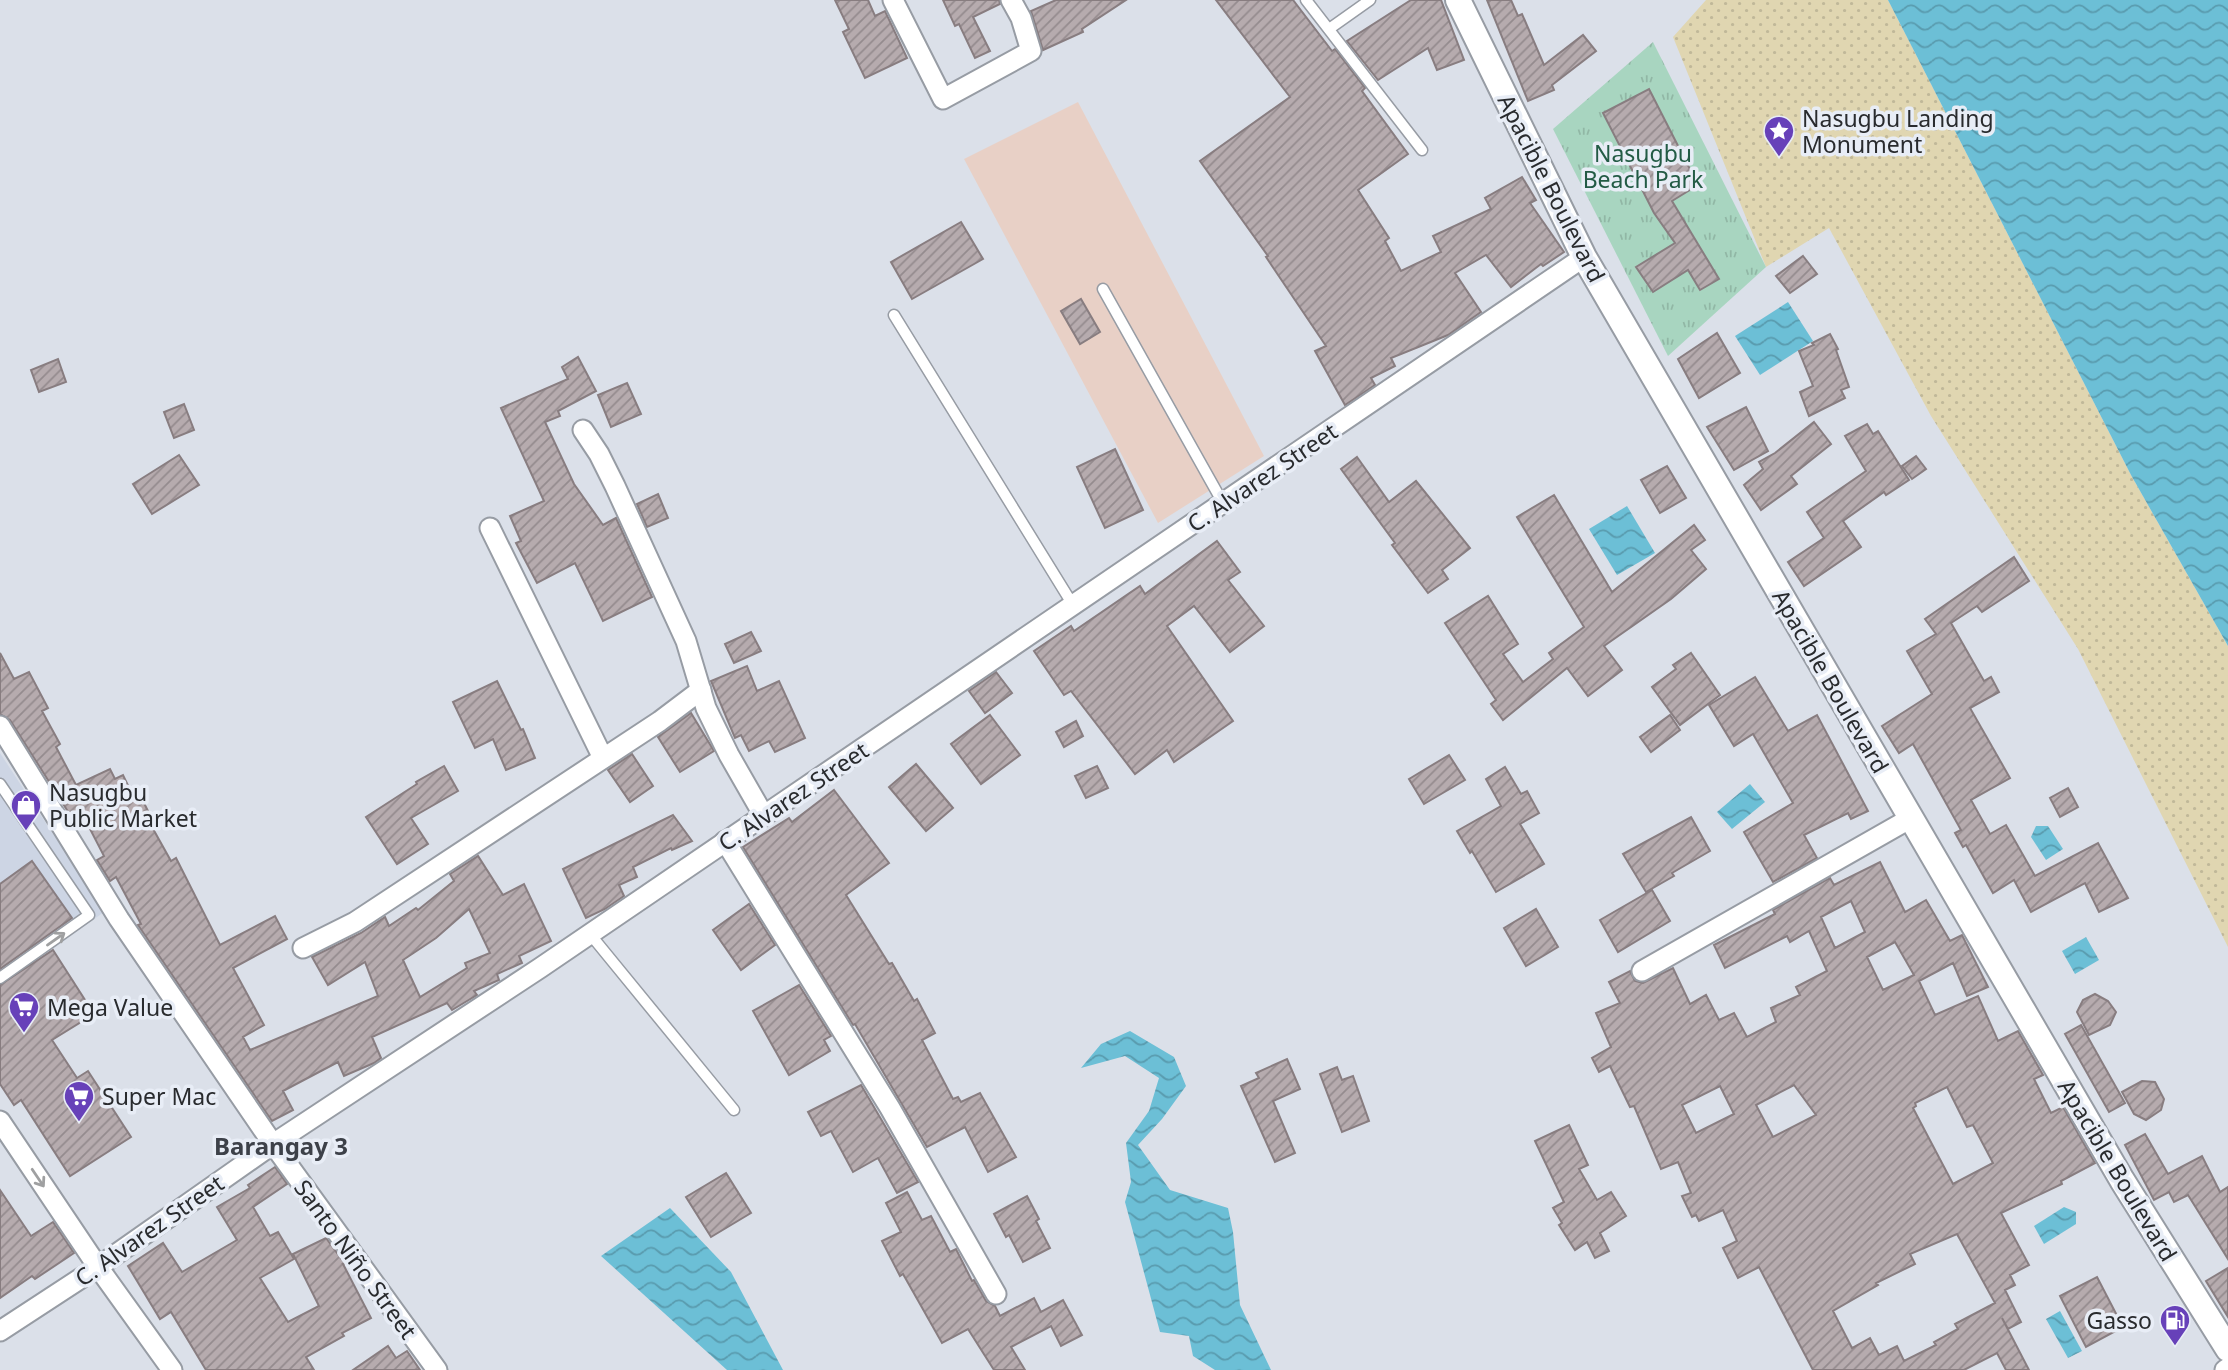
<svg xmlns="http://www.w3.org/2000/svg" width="2228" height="1370" viewBox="0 0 2228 1370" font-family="'Noto Sans',sans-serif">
<defs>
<pattern id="sand-dots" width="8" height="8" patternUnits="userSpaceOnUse" patternTransform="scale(1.75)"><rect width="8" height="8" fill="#e0d6b1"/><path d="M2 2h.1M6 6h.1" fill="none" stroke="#c0b899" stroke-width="1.8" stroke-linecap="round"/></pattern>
<pattern id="park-tufts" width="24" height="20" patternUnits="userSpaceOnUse" patternTransform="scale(1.75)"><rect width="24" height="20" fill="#a8d5c0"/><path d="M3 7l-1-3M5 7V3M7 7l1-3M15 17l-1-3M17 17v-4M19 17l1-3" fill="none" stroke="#91b7a5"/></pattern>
<pattern id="water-waves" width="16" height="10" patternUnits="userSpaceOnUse" patternTransform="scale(1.75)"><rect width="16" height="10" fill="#6cbfd6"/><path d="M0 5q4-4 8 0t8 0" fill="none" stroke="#599bae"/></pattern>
<pattern id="building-hatch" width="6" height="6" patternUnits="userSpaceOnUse" patternTransform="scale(1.75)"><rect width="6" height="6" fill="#b6abae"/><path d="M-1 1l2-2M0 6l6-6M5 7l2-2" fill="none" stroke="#948b8e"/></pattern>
</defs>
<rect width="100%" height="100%" fill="#dbe0e9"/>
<!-- built -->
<polygon fill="#cdd5e4" points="0,753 104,912 0,987"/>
<!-- industrial -->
<polygon fill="#e8d0c6" points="1078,102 1264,456 1158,523 964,159"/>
<!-- sand -->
<polygon fill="url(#sand-dots)" points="1706,0 1888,0 2131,475 2228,646 2228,947 2078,649 1931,416 1829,228 1766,267 1673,37"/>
<!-- park -->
<polygon fill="url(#park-tufts)" points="1653,42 1766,267 1668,356 1553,129"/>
<!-- water -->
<g fill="url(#water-waves)">
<polygon points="1888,0 2228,0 2228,646 2131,475"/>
<polygon points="1788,302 1813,341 1760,375 1735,336"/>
<polygon points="1627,506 1655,553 1617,575 1589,529"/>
<polygon points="1750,784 1765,802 1732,829 1717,812"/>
<polygon points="2036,826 2048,826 2063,849 2046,860 2031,837"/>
<polygon points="2086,937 2099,960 2075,974 2062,951"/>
<polygon points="1130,1031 1174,1057 1186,1086 1162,1119 1138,1145 1170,1190 1228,1208 1233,1232 1240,1305 1271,1370 1215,1370 1193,1356 1189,1336 1160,1332 1125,1202 1131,1182 1126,1143 1149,1111 1159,1078 1125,1056 1081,1068 1101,1044"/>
<polygon points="2064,1207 2076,1212 2076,1224 2044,1244 2034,1226"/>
<polygon points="670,1208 731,1272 783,1370 727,1370 601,1256"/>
<polygon points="2060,1311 2082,1351 2068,1358 2046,1319"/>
</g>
<!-- building -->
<g fill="url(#building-hatch)" stroke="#887d80" stroke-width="2" fill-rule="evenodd">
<polygon points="835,0 868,0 875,16 885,11 907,58 865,78 843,32 849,29"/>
<polygon points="943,0 999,0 1000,4 973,17 990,51 975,58 959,24 955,26"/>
<polygon points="1056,0 1126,0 1082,29 1083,32 1043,50 1031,11"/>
<polygon points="1216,0 1293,0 1332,51 1335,49 1365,88 1362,91 1408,154 1358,190 1389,238 1385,241 1401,271 1441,252 1433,236 1491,209 1485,198 1522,177 1536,200 1530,203 1564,252 1543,266 1541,264 1511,287 1486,255 1455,273 1481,312 1448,335 1391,358 1395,366 1371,378 1375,385 1345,405 1315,351 1326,346 1266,257 1268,256 1200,161 1290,97"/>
<polygon points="1411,0 1441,0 1464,60 1437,70 1428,48 1378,80 1347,41"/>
<polygon points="1487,0 1511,0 1518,16 1522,14 1544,65 1583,35 1596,51 1552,85 1554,90 1528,101"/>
<polygon points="1649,89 1698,185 1672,201 1719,279 1700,290 1688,270 1653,292 1636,267 1675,243 1654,213 1603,113"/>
<polygon points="961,222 983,259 912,299 891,262"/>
<polygon points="1803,256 1817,274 1790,293 1776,276"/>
<polygon points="1081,299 1100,332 1080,344 1061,311"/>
<polygon points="1717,333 1740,373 1699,398 1678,359"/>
<polygon points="1830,334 1838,349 1836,350 1849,387 1841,390 1845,398 1809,416 1800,392 1813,386 1799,351 1814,345 1812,343"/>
<polygon points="578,357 596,391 558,411 560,416 545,422 574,484 603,525 616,518 652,597 603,621 575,563 537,583 516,543 521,541 510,516 544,501 501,408 568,379 562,367"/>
<polygon points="58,359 66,382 39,392 31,370"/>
<polygon points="627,383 641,414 611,427 598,395"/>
<polygon points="184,404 194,430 174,438 164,412"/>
<polygon points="1746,407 1768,451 1734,470 1707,427"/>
<polygon points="1814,422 1831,444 1791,476 1797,484 1761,510 1744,485 1763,469 1759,462 1775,453"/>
<polygon points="1867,424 1873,434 1878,431 1909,480 1886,495 1884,492 1843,521 1861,547 1804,586 1788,562 1824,538 1807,512 1866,471 1845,436"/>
<polygon points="1115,449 1143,510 1105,528 1077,467"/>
<polygon points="179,455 199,485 152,514 133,484"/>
<polygon points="1916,456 1926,469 1912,479 1902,466"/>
<polygon points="1357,457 1389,502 1416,481 1470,548 1442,570 1448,579 1428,593 1392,545 1395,543 1341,469"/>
<polygon points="1667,466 1686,498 1660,513 1641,480"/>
<polygon points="658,494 668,518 647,527 637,504"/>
<polygon points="1554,495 1612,592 1694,525 1705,540 1691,550 1706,569 1671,599 1604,646 1622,670 1588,696 1567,668 1503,720 1491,704 1496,700 1445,623 1488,596 1518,644 1503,654 1523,682 1553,659 1549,653 1584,627 1517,517"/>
<polygon points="1217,541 1240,572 1228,580 1264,626 1230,652 1194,606 1167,626 1233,721 1174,762 1167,750 1135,774 1071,691 1064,695 1034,651 1071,626 1074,631 1140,586 1145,594"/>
<polygon points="2014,557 2029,581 1982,612 1977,606 1951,623 1984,681 1991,677 1999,692 1970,708 2010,778 1971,800 1990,834 2006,825 2035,876 2098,843 2128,898 2099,912 2085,883 2031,912 2014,880 1993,893 1966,845 1963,847 1955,833 1961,830 1913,744 1899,753 1882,726 1932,694 1907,651 1936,634 1925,619"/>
<polygon points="751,632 761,651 734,663 725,644"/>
<path d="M0,653L14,679L29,672L48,708L42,711L60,744L56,747L76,785L110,769L115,779L123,775L136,802L142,799L155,825L152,827L171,861L176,858L220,945L275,916L287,939L233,968L264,1025L243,1037L250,1050L378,996L365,962L328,985L312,957L361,933L385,917L389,926L416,908L418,910L454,881L450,874L478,856L503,895L524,884L551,941L519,956L522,963L497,974L499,980L474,991L477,995L452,1010L447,1003L372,1037L381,1058L374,1063L344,1076L338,1062L283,1091L293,1110L272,1121L138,925L141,924L116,877L110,881L97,860L104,856L88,825L79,829L10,720L0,714ZM469,909L490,953L465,963L467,968L420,997L403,960L436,938Z"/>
<polygon points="1691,653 1720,695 1680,725 1652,687 1676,669 1673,665"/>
<polygon points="747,666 757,691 779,681 805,738 775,752 769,741 749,751 741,735 735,738 711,681"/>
<polygon points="996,672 1012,693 985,713 969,691"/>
<polygon points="1755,677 1788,731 1817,715 1868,811 1851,819 1848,813 1804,835 1817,858 1773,882 1744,832 1793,803 1753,734 1734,746 1709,705"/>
<polygon points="497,681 521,730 523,729 535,758 506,770 493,739 475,748 453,702"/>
<polygon points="691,713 714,751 680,772 658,737"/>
<polygon points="990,715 1020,755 981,784 951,744"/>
<polygon points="1670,715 1680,730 1651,752 1640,737"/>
<polygon points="1076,721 1083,736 1064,747 1056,732"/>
<polygon points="632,754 653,786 630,802 608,770"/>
<polygon points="1449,755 1465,780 1424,804 1409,779"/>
<polygon points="916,764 953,808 926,831 889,787"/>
<polygon points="444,766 458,791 411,818 428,844 397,864 366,817 417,784 416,782"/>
<polygon points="1097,766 1108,788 1086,798 1075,776"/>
<polygon points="1505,767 1521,794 1527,791 1539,813 1520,824 1544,864 1496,892 1472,851 1470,853 1457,831 1501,806 1486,779"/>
<polygon points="2068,788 2078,807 2060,817 2050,798"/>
<polygon points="834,790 889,863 846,895 889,964 892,963 914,1001 917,999 935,1033 922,1040 953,1099 958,1097 961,1102 980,1093 1016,1157 988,1172 965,1127 927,1147 855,1024 853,1025 743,847 789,818 792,822"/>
<polygon points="673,815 692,841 672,850 671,848 633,867 637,877 619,885 624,896 605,909 586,918 563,869"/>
<polygon points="1691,817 1710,851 1672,873 1674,876 1646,892 1623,854"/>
<polygon points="32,861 72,918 0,969 0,884"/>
<path d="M1880,862L1905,912L1926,900L1950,941L1962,935L1988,987L1967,996L1953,963L1919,981L1935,1015L1978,996L1998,1041L2018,1031L2043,1075L2034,1079L2051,1113L2063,1107L2095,1163L2061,1181L2062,1184L2001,1213L2029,1265L2010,1275L2015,1285L2005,1290L2021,1322L2008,1329L2002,1318L2029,1370H2006L1997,1353L1964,1370H1813L1759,1267L1738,1278L1723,1248L1737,1241L1723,1210L1699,1221L1696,1215L1692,1217L1682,1196L1691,1193L1678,1162L1661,1169L1634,1106L1630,1107L1610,1066L1599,1072L1592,1058L1611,1047L1596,1013L1620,1003L1609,982L1630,971L1635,981L1643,983L1673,968L1690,1004L1706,995L1719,1020L1734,1013L1747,1037L1776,1022L1771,1008L1800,995L1796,987L1827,971L1809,931L1790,942L1787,936L1725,968L1714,945L1775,914L1773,910L1830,878L1834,885ZM1851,901L1865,932L1835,948L1821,917ZM1895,942L1914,975L1883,990L1867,957ZM1794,1085L1816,1115L1773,1137L1756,1105ZM1720,1086L1734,1114L1696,1133L1682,1105ZM1947,1087L1967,1127L1973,1125L1993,1163L1953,1184L1913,1108L1916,1106L1915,1103ZM1957,1234L1995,1303L1955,1324L1958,1329L1934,1342L1936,1345L1904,1361L1897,1346L1879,1355L1870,1338L1852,1348L1833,1311L1878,1285L1876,1283L1915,1264L1910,1254Z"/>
<polygon points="1652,890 1670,921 1618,952 1600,920"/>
<polygon points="749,904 775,945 741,970 713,930"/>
<polygon points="1536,909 1558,947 1526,966 1504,928"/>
<polygon points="53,950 94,1014 52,1040 77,1078 88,1071 131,1137 70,1176 21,1100 14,1105 0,1084 0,985"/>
<polygon points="799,985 831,1036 824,1040 830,1051 789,1075 753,1011"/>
<polygon points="2095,994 2108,1001 2116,1012 2110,1025 2089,1035 2077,1012 2083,1000"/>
<polygon points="2081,1025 2125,1103 2109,1112 2065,1034"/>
<polygon points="1287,1059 1300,1089 1273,1101 1295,1153 1275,1162 1241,1086 1259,1078 1256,1073"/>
<polygon points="1337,1067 1342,1080 1353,1076 1369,1121 1342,1132 1320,1074"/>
<polygon points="2142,1081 2155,1082 2164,1099 2161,1110 2146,1120 2134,1114 2122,1092"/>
<polygon points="861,1085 918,1182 897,1193 878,1158 853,1172 831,1131 821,1136 808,1112"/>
<polygon points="1569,1125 1588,1165 1579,1169 1597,1200 1611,1192 1626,1216 1600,1233 1609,1251 1595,1258 1587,1242 1575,1250 1559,1225 1562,1223 1553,1208 1564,1202 1535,1141"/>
<polygon points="2145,1134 2168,1174 2202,1156 2220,1192 2228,1187 2228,1259 2188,1195 2174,1202 2169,1192 2154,1200 2125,1145"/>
<polygon points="275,1167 287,1184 253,1207 270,1236 278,1232 294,1259 260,1278 288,1322 319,1306 293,1254 326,1238 345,1264 343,1264 371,1318 342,1333 344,1336 306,1357 314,1370 206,1370 171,1312 160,1319 128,1266 163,1243 182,1272 237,1240 217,1207 250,1188 248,1185"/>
<polygon points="726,1173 751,1213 711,1237 686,1197"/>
<polygon points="0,1190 31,1236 53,1222 74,1253 35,1279 32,1276 0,1298"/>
<polygon points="907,1192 922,1220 931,1216 950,1252 956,1249 972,1281 974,1280 986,1301 995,1306 1000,1316 1034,1298 1041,1312 1063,1300 1082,1335 1061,1346 1051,1326 1011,1347 1025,1370 994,1370 968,1329 942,1343 903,1274 900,1276 882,1241 901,1232 886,1203"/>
<polygon points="1027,1196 1039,1219 1036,1221 1050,1248 1023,1262 1009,1235 1006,1237 994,1214"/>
<polygon points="2228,1268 2228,1317 2206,1281"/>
<polygon points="2097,1277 2123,1327 2086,1347 2060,1296"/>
<polygon points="388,1346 396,1358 407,1351 420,1370 353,1370"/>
</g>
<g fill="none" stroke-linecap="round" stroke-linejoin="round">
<!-- service casing -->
<g stroke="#979ca4" stroke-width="13">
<g id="service">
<polyline points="1306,0 1422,150"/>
<polyline points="1329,29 1370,0"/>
<polyline points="1103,289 1223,503"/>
<polyline points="894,315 1073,605"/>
<polyline points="0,784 89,915 0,978"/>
<polyline points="590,934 734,1110"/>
</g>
</g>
<!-- minor casing -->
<g stroke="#979ca4" stroke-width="23">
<g id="minor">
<polyline points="893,0 943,99 1031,51 1021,18 1011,0"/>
<polyline points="583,430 599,454 615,486 686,641 706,708 729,755 764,816"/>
<polyline points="490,528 603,758"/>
<polyline points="0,726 119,919 273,1144 437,1370"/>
<polyline points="725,841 890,1108 996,1294"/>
<polyline points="303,948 355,922 660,721 701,690"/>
<polyline points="1642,971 1911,818"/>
<polyline points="0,1121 98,1267 172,1370"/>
<polyline points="0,1331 98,1267 273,1144 540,968 1584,257"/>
<polyline points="2225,1370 2228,1368"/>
</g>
</g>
<!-- tertiary casing -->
<g stroke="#979ca4" stroke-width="28">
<polyline id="tertiary" points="1458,0 1584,257 2122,1180 2228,1349"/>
</g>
<!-- service -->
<use href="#service" stroke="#fff" stroke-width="10"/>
<!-- minor -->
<use href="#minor" stroke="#fff" stroke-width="19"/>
<!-- tertiary -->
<use href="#tertiary" stroke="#fff" stroke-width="24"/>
</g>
<!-- one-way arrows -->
<defs><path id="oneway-shaft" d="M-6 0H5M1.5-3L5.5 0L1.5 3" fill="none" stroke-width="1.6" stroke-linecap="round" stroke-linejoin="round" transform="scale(1.75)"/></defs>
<g stroke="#9fa0a1">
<use href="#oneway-shaft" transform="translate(56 939) rotate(-35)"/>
<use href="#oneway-shaft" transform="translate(38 1178) rotate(56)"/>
</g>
<!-- icons -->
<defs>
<g id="sight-pin" transform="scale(1.575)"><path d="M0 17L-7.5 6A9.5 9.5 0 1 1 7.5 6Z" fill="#6741b9" stroke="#e8edf6"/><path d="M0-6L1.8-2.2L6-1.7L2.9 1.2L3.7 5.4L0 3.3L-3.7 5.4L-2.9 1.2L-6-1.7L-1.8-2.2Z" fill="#fff"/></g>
<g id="shop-pin" transform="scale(1.575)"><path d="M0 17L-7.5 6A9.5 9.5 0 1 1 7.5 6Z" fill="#6741b9" stroke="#e8edf6"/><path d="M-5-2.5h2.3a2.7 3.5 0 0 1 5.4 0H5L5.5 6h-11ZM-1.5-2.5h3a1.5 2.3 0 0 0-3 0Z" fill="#fff"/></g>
<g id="supermarket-pin" transform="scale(1.575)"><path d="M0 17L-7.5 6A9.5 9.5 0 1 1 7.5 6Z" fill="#6741b9" stroke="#e8edf6"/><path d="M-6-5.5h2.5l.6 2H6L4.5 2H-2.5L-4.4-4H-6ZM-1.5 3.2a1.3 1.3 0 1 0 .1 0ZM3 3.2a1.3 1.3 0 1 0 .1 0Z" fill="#fff"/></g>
<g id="fuel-pin" transform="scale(1.575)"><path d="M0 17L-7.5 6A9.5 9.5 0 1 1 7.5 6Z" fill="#6741b9" stroke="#e8edf6"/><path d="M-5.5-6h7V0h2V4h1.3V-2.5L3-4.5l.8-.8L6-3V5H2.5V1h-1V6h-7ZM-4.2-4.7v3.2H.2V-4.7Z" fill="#fff"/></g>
</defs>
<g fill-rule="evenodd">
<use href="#sight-pin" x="1779" y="131"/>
<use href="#shop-pin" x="26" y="805"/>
<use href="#supermarket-pin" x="24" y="1007"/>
<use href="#supermarket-pin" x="79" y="1096"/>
<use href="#fuel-pin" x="2175" y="1320"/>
</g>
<g text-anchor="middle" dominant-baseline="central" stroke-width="7" stroke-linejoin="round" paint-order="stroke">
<!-- poi labels -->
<g font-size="23" fill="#292b2e" stroke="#e8edf6" text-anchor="start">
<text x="1802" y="118">Nasugbu Landing<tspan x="1802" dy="26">Monument</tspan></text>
<text x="49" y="792">Nasugbu<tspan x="49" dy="26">Public Market</tspan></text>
<text x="47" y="1007">Mega Value</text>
<text x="102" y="1096">Super Mac</text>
<text x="2152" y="1320" text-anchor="end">Gasso</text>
</g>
<!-- park labels -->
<g font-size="23" fill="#235b45" stroke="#e8edf6">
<text x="1643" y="153">Nasugbu<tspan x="1643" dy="26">Beach Park</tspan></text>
</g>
<!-- street labels -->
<g font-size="23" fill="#292b2e" stroke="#e8edf6">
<text transform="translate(1552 188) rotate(63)">Apacible Boulevard</text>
<text transform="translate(1262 477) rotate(-34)">C. Alvarez Street</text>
<text transform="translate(1831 681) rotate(60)">Apacible Boulevard</text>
<text transform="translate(793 796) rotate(-34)">C. Alvarez Street</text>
<text transform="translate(2118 1170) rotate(59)">Apacible Boulevard</text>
<text transform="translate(149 1230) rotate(-35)">C. Alvarez Street</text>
<text transform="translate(356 1259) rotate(54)">Santo Niño Street</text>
</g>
<!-- neighbourhood labels -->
<g font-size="24" font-weight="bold" fill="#3d4149" stroke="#e8edf6">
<text x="281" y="1145">Barangay 3</text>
</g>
</g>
</svg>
